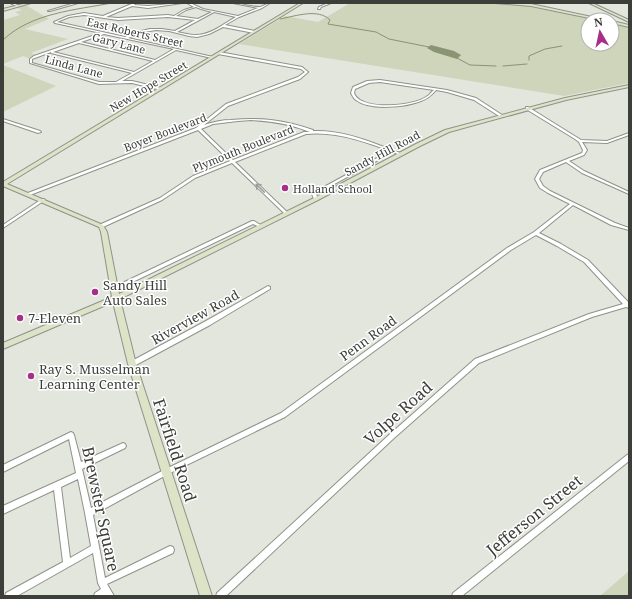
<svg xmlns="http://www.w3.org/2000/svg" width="632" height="599" viewBox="0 0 632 599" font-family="'Noto Serif',serif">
<rect width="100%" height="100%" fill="#e3e6dd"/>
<!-- green -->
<g fill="#ced5bb">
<polygon points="350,3 472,3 522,5 598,20 588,20 588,44 612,44 612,23 629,27 629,83 564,96 239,44 285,16 318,22"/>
<polygon points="24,4 49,19 25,29 68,39 31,53 38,56 31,59 23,56 3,64 3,20 20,15 15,12 22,10 15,7"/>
<polygon points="3,65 56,86 3,112"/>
<polygon points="629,571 629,596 600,596"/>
</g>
<!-- water -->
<polygon fill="#8a9372" points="431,45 454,51 461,55 457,59 434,52 427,48"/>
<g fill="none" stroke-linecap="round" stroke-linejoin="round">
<!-- stream -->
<g stroke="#8a9372" stroke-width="1">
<path d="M280,19C296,16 318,8 330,20L328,24L376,32L389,39L429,47"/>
<path d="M3,40C31,13 75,10 112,3"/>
<polyline points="457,58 470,65 496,66"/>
<polyline points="529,60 529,56 545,49 562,46"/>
<polyline points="503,66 527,64"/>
</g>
<!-- street casing -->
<g stroke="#8f928a" stroke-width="2">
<g id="street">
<polygon points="10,3 13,3 19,6 17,6"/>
<polygon points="75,3 78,3 50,11 48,11"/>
<path d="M134,3L135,4L134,5L148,6L182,3L148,8L132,6L106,17L118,18L168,15L174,16L184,10L194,7L187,3H190L203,9L238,16L258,8L233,3C240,3 255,8 260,7C264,6 266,4 270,3L262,8L239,17L225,25L255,31L254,33L223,27L209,34L197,37L189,36L169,31L156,30L144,32L128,38L213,57L212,58L176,50L122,81H132L161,88V90L132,83L99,84L30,63V59L34,56L101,33L55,23L54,22L68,16L84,13L103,16ZM196,7L201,9L212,12L198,19L176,16L186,10ZM214,12L236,17C223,24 211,35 196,35C190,35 183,33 177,32ZM84,15L118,20L168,17L195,20L175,31L162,29H150L137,32L125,37L57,22L69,17ZM104,34L174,49L155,60L81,42ZM79,43L153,61L134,72L53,52ZM51,52V53L132,73L116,82H99L32,63V59Z"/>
<polygon points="328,3 331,3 321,7 320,9 318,9 319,7"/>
<path d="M219,52L302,67L308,72L300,79L228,106L204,125C213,122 222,120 231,120C261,117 285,120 313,130V131C337,130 362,138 384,147C390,149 397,151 402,154L400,155L393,152L316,194L318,199L316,200L314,199L312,194L313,193L390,151C363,141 335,131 306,134L235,162L287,212V214H285L232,163L195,178L162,200L103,227H99V225L160,198L193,176L230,161L198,130L30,195H28V193L196,128L226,104L298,77L305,72L301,69L218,54ZM251,120C272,121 291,124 310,132H304L233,160L201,129L213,124L238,121Z"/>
<path d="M380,80L447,90L476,98L502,115L499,116L474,100L447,92L436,90C432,95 427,99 421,101C406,107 370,111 356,100C354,99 352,95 351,93L353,87L367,81ZM380,82L434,90C432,91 431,93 429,95C415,106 376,109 360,100C357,98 355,96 354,93L355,89L369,83Z"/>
<path d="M526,107H528L581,140L607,141L629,133V135L607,143L582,142L587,150L584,155L569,161L584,171L629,192V194L582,173L566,162L543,172L539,179L543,186L550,191L615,223L629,228V230L611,225L573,205L539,233L561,244L588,260L629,303V308L626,307L592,317L479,363L393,439L226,596H216L217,593L389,435L475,359L589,314L623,304L584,262L557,246L536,235L511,250L285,417L168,474L93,515L105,578L170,546L173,547L174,550L173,553L107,584L114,596H94L95,593L101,589L98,583L93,553L17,596H5L6,593L63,562L54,490L3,514V506L76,473L69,439L3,472V465L71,432L73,433L74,435L81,462L121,444L123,443L125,444L126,446L125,448L82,469L91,508L164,470L281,413L507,248L534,232L570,204L548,193L540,188L535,179L540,170L582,153L583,150L579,142L575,139L526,109ZM78,479L85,513L91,546L70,558L61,487Z"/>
<polygon points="3,119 40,131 41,132 38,133 3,121"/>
<polygon points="42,199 44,199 45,200 3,228 3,225"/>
<polygon points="252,221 254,221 262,226 260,227 253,224 116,290 112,290 112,288"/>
<polygon points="268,286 270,287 270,289 210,325 134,366 130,366 129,364 130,362 206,321"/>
<polygon points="629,454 629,461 462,596 452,596 453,593 627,455"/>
</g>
</g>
<!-- secondary casing -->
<g stroke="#8f928a" stroke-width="2">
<g id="secondary">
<polygon points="27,3 31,3 3,11 3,9"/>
<polygon points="300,3 303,3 7,184 103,225 107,232 119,294 314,198 416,144 445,130 565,98 629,85 629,87 566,100 449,132 420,146 318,200 120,299 136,364 212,596 200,596 128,364 113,302 3,349 3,343 112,297 101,232 99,227 3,186 3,182"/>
<polygon points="495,3 531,4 606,20 599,20 531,6"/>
<polygon points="589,3 592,3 629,20 629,22"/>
<polygon points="612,21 629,25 629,27 612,23"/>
</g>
</g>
<!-- street -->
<use href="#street" fill="#fff" fill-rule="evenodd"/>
<!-- secondary -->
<use href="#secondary" fill="#dce3c7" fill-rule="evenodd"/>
</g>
<!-- one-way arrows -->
<defs><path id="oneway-shaft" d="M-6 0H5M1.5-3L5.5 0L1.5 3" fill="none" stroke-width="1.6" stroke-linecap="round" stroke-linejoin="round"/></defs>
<use stroke="#9e9e9c" href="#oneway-shaft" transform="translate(260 188) rotate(-136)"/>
<!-- markers -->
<g fill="#a63088" stroke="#fff" stroke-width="1.5">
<circle cx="285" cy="188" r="4"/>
<circle cx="95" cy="292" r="4"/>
<circle cx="20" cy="318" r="4"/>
<circle cx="31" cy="376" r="4"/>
</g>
<g text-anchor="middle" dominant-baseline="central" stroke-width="3" stroke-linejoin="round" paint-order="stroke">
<!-- far-street labels -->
<g font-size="11" fill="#3c3e3a" stroke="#fff">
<text transform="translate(135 32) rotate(13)">East Roberts Street</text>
<text transform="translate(119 43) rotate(14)">Gary Lane</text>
<text transform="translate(74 66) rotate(15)">Linda Lane</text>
<text transform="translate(148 86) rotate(-31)">New Hope Street</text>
<text transform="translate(165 132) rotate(-21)">Boyer Boulevard</text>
<text transform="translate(243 148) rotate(-22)">Plymouth Boulevard</text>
<text transform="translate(382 153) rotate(-28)">Sandy Hill Road</text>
</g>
<!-- far-poi labels -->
<g font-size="11" fill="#3c3e3a" stroke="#fff" text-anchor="start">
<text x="293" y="188">Holland School</text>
</g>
<!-- poi labels -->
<g font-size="13" fill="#3c3e3a" stroke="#fff" text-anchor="start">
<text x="103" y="285">Sandy Hill<tspan x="103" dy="15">Auto Sales</tspan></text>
<text x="28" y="318">7-Eleven</text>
<text x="39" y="369">Ray S. Musselman<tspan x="39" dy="15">Learning Center</tspan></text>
</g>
<!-- street labels -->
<g font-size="13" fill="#3c3e3a" stroke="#fff">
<text transform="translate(195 317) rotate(-29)">Riverview Road</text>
<text transform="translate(368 338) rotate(-36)">Penn Road</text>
</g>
<!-- near-street labels -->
<g font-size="16" fill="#3c3e3a" stroke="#fff">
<text transform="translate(398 413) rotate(-42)">Volpe Road</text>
<text transform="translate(175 450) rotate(72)">Fairfield Road</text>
<text transform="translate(101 509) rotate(78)">Brewster Square</text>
<text transform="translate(534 515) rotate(-39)">Jefferson Street</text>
</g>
</g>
<!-- border -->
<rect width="632" height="599" fill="none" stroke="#3c3e3a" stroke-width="8"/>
<!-- north arrow -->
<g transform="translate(600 32) rotate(351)"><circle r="19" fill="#ffffff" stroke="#b1b2b0"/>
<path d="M0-3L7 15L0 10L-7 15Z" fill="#a63088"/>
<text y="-6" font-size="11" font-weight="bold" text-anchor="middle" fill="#3c3e3a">N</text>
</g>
</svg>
